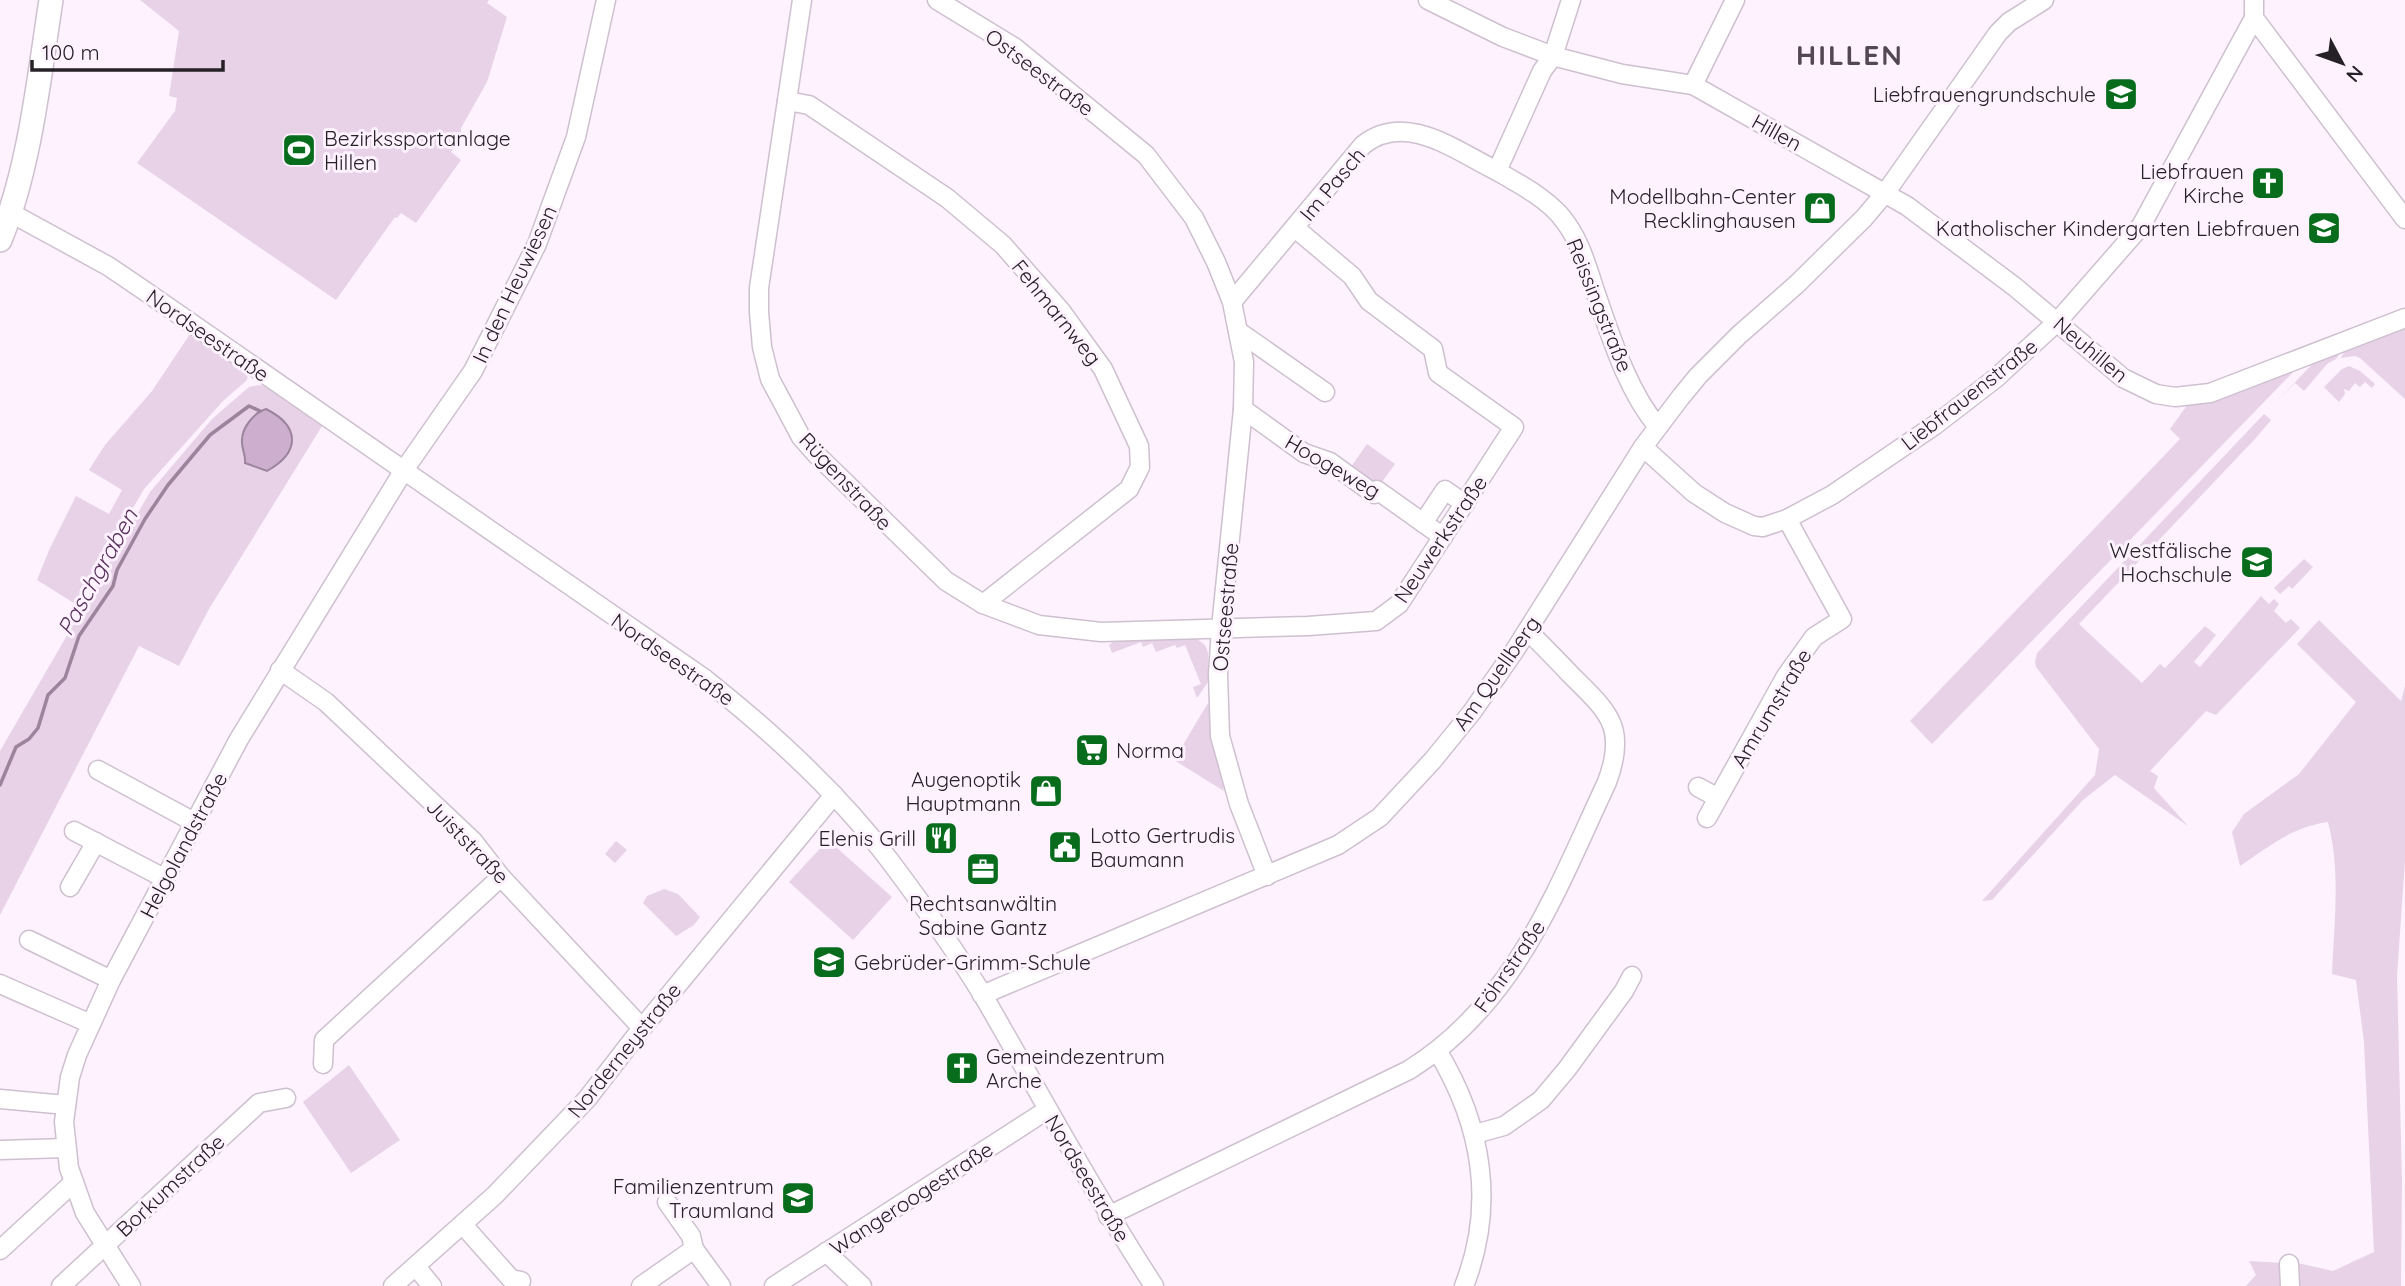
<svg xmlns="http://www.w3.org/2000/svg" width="2405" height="1286" viewBox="0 0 2405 1286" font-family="Quicksand,sans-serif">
<rect width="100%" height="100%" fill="#fef2ff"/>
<!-- green -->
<g fill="#e7d2e8">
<polygon points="140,0 489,0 487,3 507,17 487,82 461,128 461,135 451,152 461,160 416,223 401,213 397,218 395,217 336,300 137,163 175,111 177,98 169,96 179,31"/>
<polygon points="2405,325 2405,399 2360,358 2355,356 2341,358 2347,347"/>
<polygon points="190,334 248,375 247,380 223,401 144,489 77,605 37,580 50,548 76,496 109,514 122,490 89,470 105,445 152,391"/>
<polygon points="2343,348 2336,359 2327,364 2304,391 2295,383 2279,399 2319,357"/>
<polygon points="2299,366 1932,744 1910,721 2180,439 2170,429 2188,404 2219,400"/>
<polygon points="2349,366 2360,371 2375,384 2372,388 2365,382 2360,387 2355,383 2349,391 2344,389 2345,394 2339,402 2324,387 2342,369"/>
<polygon points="259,385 266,386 322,426 209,609 179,666 139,646 0,915 0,751 150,492 212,419 249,387"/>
<polygon points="2264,414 2271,420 2255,439 2079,624 2142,683 2160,664 2165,668 2205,626 2216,635 2194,662 2200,667 2261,596 2269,604 2274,599 2279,604 2274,611 2286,623 2291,619 2300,628 2216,715 2206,711 2150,771 2158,776 2154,788 2188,826 2115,775 2083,800 1992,900 1982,901 2095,775 2099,749 2036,667 2035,662 2037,653"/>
<polygon points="1367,444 1395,464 1379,486 1367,478 1348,471"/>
<polygon points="2304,559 2313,567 2292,589 2289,586 2280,594 2274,588"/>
<path d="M2319,620L2401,701L2405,686V860L2397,976L2402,1181L2401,1286H2246L2256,1275L2249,1261L2302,1264L2333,1271L2374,1252L2364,1042L2356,980L2332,974C2334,923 2341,872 2328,822C2292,827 2270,846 2240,866L2232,832L2244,814L2299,774L2356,702L2297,644Z"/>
<polygon points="1196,638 1205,645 1208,653 1208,682 1197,698 1193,687 1201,684 1185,645 1177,648 1175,645 1156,652 1152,643 1143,647 1141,642 1112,653 1109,645 1114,641"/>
<polygon points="1208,703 1224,791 1174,760"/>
<polygon points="828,840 892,897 853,940 789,882"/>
<polygon points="616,841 627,850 615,863 605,854"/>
<polygon points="664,889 678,894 700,917 694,925 676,936 643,903 647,896"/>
<polygon points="349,1065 400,1140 351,1173 303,1102"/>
</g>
<!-- water -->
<path fill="#cdaece" stroke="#9b849c" stroke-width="2" d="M266,409C300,426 301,452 267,471L245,463C246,454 241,448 242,440C242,427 255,412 266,409Z"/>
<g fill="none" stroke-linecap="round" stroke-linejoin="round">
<!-- stream -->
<polyline stroke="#9b849c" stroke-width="3.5" points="0,785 16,747 29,739 38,728 48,695 65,678 79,636 113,586 117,570 145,519 168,485 210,435 249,406 260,411"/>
<!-- minor casing -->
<g stroke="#cec0cf" stroke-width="21">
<g id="minor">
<polyline points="802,0 759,288 759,312 762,347 770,379 801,437 816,454 946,581 983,604 1039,625 1101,632 1308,626 1376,621 1399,604 1514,427 1438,373 1433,349 1369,301 1352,276 1295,228"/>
<polyline points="937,0 1014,47 1146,155 1194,218 1216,262 1232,302 1244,362 1243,409 1221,628 1218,674 1220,736 1239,804 1267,876"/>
<polyline points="1428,0 1503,37 1553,56 1622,74 1693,85 1907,206 2015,287 2123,378 2156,394 2175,397 2210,393 2405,318"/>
<path d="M1571,0L1553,56L1542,71L1497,171C1519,184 1541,195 1559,214C1579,237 1586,263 1595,291C1611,337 1627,390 1658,427"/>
<polyline points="2254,0 2254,18 2405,219"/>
<polyline points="1693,85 1735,0"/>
<polyline points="787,101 809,105 947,198 1003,245 1061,311 1103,369 1139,446 1140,467 1129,489 983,604"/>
<path d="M11,213L108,266L142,289L705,679C773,733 838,792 890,861C923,905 956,951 984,997C1040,1094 1093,1192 1154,1286"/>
<path d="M1232,302L1363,145C1406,111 1456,151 1497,171"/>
<polyline points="1238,331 1325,392"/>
<polyline points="1243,409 1304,453 1330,462 1374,494 1377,490 1443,537"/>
<polyline points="1643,447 1694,493 1725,513 1754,526 1763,527 1787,519 1832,495 1935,425 1996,378 2058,321 2141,226 2254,18"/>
<polyline points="1423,523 1445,490 1465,504"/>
<polyline points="280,670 326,702 473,841 501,877 642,1028"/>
<polyline points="98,770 194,822"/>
<polyline points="1698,787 1718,798"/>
<polyline points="1707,818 1786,676 1814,637 1842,619 1787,519"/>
<polyline points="74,831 164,878"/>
<polyline points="70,887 96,842"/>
<polyline points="29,940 111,980"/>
<polyline points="0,984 91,1024"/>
<polyline points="982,995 1338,845 1380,817 1433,760 1472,712 1515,650 1643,447 1680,398 1698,376 1739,335 1797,284 1864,218 1886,192 1998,33 2009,22 2044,0"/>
<path d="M1438,1052C1482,1125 1496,1205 1464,1286"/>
<polyline points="323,1064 324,1040 501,877"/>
<polyline points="0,1099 66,1105"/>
<polyline points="1475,1134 1504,1126 1541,1100 1567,1069 1624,991 1632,976"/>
<polyline points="0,1150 66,1148"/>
<polyline points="667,1202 691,1236 694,1249"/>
<path d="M1108,1216L1409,1070C1516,1003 1556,891 1607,782C1628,726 1607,711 1570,674C1556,659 1542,645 1528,631"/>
<polyline points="463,1225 511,1279 521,1281"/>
<polyline points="0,1250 73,1183"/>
<polyline points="826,1252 862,1286"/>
<polyline points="2289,1264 2290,1286"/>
<polyline points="416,1267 432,1286"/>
<polyline points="61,1286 259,1103 286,1098"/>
<polyline points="131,1286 85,1213 69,1168 64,1122 70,1077 77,1055 111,980 239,739 404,470 473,371 537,244 576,137 606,0"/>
<polyline points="393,1286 495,1195 587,1099 642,1028 834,795"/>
<polyline points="641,1286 694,1249 721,1286"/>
<polyline points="774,1286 1047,1110"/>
</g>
</g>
<!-- major casing -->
<g stroke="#cec0cf" stroke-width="26">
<path id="major" d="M0,240C30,167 39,77 51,0"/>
</g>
<!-- minor -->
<use href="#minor" stroke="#fff" stroke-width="18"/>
<!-- major -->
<use href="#major" stroke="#fff" stroke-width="23"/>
</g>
<!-- icons -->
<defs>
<g id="school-square" transform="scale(1.75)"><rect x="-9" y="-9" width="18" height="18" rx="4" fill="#076d1c" stroke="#fef2ff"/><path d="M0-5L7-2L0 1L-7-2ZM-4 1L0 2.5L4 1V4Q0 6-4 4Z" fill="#fff"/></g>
<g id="stadium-square" transform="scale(1.75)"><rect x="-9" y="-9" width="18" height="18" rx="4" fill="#076d1c" stroke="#fef2ff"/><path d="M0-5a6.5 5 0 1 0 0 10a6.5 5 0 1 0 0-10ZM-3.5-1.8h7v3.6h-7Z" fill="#fff"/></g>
<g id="church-square" transform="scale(1.75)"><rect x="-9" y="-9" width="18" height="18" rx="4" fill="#076d1c" stroke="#fef2ff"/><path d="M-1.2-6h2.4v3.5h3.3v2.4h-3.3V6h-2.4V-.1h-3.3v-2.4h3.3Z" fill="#fff"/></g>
<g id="shop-square" transform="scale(1.75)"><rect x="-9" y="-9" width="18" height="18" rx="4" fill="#076d1c" stroke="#fef2ff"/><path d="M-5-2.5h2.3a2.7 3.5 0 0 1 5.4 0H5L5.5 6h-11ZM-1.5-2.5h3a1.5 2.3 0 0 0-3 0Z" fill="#fff"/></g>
<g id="university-square" transform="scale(1.75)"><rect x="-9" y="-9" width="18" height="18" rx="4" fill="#076d1c" stroke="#fef2ff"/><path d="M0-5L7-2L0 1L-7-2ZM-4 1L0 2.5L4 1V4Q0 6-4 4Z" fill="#fff"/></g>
<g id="supermarket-square" transform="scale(1.75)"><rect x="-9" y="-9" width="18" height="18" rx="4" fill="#076d1c" stroke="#fef2ff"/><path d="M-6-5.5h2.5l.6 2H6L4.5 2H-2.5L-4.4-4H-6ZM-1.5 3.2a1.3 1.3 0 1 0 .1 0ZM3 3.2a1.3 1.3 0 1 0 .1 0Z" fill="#fff"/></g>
<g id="restaurant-square" transform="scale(1.75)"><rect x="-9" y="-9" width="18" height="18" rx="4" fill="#076d1c" stroke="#fef2ff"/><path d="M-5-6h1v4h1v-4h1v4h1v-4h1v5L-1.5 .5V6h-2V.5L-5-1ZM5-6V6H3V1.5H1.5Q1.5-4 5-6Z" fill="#fff"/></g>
<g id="civic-square" transform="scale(1.75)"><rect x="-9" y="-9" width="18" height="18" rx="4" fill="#076d1c" stroke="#fef2ff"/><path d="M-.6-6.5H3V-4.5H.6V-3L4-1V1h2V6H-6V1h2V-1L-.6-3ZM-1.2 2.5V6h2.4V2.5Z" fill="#fff"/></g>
<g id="office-square" transform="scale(1.75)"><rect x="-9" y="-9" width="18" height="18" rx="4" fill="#076d1c" stroke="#fef2ff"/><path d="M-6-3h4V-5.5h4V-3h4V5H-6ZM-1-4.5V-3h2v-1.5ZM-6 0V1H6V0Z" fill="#fff"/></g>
</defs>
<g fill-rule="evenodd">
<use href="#school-square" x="2121" y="94"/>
<use href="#stadium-square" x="299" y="150"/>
<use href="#church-square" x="2268" y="183"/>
<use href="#shop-square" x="1820" y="208"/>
<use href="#school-square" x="2324" y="228"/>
<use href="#university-square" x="2257" y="562"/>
<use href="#supermarket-square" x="1092" y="750"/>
<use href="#shop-square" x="1046" y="791"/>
<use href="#restaurant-square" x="941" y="838"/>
<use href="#civic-square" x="1065" y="847"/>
<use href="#office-square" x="983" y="869"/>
<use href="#school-square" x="829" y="962"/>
<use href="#church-square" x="962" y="1068"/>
<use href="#school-square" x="798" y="1198"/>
</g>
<g text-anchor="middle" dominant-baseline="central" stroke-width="6" stroke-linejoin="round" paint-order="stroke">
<!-- street labels -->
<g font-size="21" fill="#262126" stroke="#fef2ff">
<text transform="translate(1040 72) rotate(37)">Ostseestraße</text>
<text transform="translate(1777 132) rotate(29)">Hillen</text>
<text transform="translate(1332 184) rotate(-50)">Im Pasch</text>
<text transform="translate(514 284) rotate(-65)">In den Heuwiesen</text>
<text transform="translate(1600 305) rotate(68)">Reissingstraße</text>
<text transform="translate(1057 312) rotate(51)">Fehmarnweg</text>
<text transform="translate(208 335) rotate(35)">Nordseestraße</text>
<text transform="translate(2091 349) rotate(40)">Neuhillen</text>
<text transform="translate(1969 394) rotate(-38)">Liebfrauenstraße</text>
<text transform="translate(1333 466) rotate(30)">Hoogeweg</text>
<text transform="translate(846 481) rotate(47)">Rügenstraße</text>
<text transform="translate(1440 539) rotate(-56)">Neuwerkstraße</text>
<text transform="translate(1225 607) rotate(-85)">Ostseestraße</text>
<text transform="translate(673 659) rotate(35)">Nordseestraße</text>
<text transform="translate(1496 673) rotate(-55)">Am Quellberg</text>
<text transform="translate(1771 708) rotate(-59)">Amrumstraße</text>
<text transform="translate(468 841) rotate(46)">Juiststraße</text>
<text transform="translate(183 845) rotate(-62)">Helgolandstraße</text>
<text transform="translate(1509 966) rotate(-55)">Föhrstraße</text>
<text transform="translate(624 1050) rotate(-51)">Norderneystraße</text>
<text transform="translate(1088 1178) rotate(59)">Nordseestraße</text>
<text transform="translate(170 1185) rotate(-43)">Borkumstraße</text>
<text transform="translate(911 1198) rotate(-33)">Wangeroogestraße</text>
</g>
<!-- poi labels -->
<g font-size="21" fill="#262126" stroke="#fef2ff" text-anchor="end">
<text x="2096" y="94">Liebfrauengrundschule</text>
<text x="324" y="138" text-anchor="start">Bezirkssportanlage<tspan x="324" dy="24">Hillen</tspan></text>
<text x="2244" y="171">Liebfrauen<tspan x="2244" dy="24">Kirche</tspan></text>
<text x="1796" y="196">Modellbahn-Center<tspan x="1796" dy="24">Recklinghausen</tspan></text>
<text x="2300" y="228">Katholischer Kindergarten Liebfrauen</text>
<text x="2232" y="550">Westfälische<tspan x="2232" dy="24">Hochschule</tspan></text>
<text x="1116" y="750" text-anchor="start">Norma</text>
<text x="1021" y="779">Augenoptik<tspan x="1021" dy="24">Hauptmann</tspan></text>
<text x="1090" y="835" text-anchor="start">Lotto Gertrudis<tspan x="1090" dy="24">Baumann</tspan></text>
<text x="916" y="838">Elenis Grill</text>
<text x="983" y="903" text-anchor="middle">Rechtsanwältin<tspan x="983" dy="24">Sabine Gantz</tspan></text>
<text x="854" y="962" text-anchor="start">Gebrüder-Grimm-Schule</text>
<text x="986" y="1056" text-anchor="start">Gemeindezentrum<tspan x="986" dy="24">Arche</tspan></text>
<text x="774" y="1186">Familienzentrum<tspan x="774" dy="24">Traumland</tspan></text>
</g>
<!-- water labels -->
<g font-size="23" font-style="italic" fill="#59325c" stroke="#fef2ff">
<text transform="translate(97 572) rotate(-61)">Paschgraben</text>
</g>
<!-- district labels -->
<g font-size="28" font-weight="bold" letter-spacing="2" fill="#534753" stroke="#fef2ff">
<text x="1850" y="54">HILLEN</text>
</g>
</g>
<!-- north arrow -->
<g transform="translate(2342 63) rotate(131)" stroke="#fef2ff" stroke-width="5" paint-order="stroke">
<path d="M0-5L12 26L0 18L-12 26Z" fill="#262126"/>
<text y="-10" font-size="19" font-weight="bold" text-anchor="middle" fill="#262126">N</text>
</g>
<!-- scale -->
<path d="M32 60v10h191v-10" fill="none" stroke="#262126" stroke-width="3.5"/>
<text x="42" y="60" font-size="21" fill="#262126" stroke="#fef2ff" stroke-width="5" paint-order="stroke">100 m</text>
</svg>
